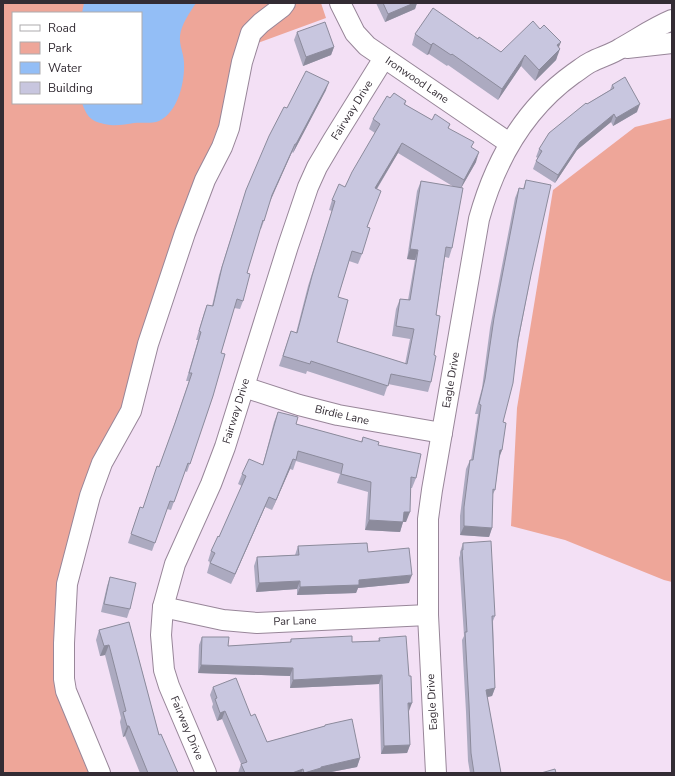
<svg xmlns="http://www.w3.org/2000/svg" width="675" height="776" viewBox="0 0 675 776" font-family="'Nunito Sans',sans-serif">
<rect width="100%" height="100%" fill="#f3e0f5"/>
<!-- green -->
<g fill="#eea699" fill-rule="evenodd">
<path d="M3,3H321L326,18L255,44L99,491L73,585L71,688L106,773H3ZM13,13H141V103H13Z"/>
<polygon points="672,118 672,582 664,580 565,540 511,526 517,408 553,190 635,127"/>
</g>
<!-- water -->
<path fill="#93bef6" d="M84,3H196C190,12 181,25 180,36C179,45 184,54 184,63C185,82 178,112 159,121C151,124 142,122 134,123C127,124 118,126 110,125C93,122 88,120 82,103H141V13H82Z"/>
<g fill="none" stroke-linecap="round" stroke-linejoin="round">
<!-- minor casing -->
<g stroke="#988699" stroke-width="22">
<g id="minor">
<polyline points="340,3 355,33 367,46 509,143"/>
<polyline points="627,48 672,43"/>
<polyline points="244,387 299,405 338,415 442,433"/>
<polyline points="163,607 223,620 257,623 428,615"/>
<polyline points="100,773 66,691 64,679 64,643 67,584 90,496 102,463 131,411 148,344 185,233 205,180 222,147 229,128 242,62 251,33 261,23 282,7 285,3"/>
<polyline points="206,773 169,686 164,670 161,635 163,607 175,564 211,484 225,447 288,246 308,187 317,167 333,140 384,58"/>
<path d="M436,773L428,615V519L432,490L479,219C495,161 523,110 573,74C579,70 585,65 591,62C601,57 612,54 621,48C639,38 653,28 672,20"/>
</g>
</g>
<!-- minor -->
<use href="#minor" stroke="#fff" stroke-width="20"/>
</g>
<!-- wall -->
<g fill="#acaac0" fill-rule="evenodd">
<polygon points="376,3 417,3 415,9 385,22"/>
<polygon points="297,32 334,47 331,55 303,66 294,40"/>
<polygon points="415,34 478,39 501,52 559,47 556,60 535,81 521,66 498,100 448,65 447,66 429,54 427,55 412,45"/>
<polygon points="612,85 637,112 613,126 611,122 577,150 555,183 533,169 536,161 538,158 536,157 539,149 587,104 610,90"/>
<polygon points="326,90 293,153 292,152 270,200 264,221 261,229 260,229 247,273 243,301 240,309 234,308 221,353 213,396 187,472 185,471 171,510 167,509 152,551 128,543 140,507 143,508 159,467 172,431 189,381 186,381 198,340 196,340 204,313 207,305 212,306 219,275 246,190 287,108"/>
<path d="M390,98L406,101L405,105L432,120L450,124L448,129L472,148L476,162L461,188L452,248L449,258L445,257L436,315L434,355L431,382L428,392L388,384L384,396L307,371L306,374L279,366L291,331L296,333L308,286L332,211L329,210L332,200L345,187L375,133L369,129L373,119ZM398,153L454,187L421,181L417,191L407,259L415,260L408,300L400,299L396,309L392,336L410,339L405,364L337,342L338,297L349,261L358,264L362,254L367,227L377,189Z"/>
<polygon points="526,180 531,275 503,422 502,450 499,459 495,490 492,496 492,528 489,537 460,535 460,516 466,469 470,460 471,460 478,414 475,414 482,388 490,328 515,198 519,188 523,189"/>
<polygon points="278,412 296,424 361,442 363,437 378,445 416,478 412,488 411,488 406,522 403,522 400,532 365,530 368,492 337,483 340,474 296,461 293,470 290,469 272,510 265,507 231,584 207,573 210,562 208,561 211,551 219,537 242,486 238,484 242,474 263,464 274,422"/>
<polygon points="463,543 495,616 493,621 495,688 492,696 487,697 501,773 470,773 468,761 466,712 462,640 464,636 459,558 460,555 460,552"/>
<polygon points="298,546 368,552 409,583 358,588 356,593 297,595 297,589 256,592 254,566 257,557 295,555"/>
<polygon points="110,577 130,609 127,618 101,612 107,586"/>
<polygon points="129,622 159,735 178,773 140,773 125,736 123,737 120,722 121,718 105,655 100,656 96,640 99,630"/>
<polygon points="202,637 228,646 290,642 291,639 352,642 378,641 379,638 409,711 410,745 407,753 381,754 379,684 290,688 290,676 198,673 199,645"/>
<polygon points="213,687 251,716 267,742 325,726 325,725 360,758 357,767 326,773 238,773 241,764 222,719 217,721 212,707 213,704 210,695"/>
</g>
<!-- shaded-wall -->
<g fill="#8c8b9c">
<polygon points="414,3 417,3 415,9 385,22 388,14"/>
<polygon points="561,42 557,52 557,45"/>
<polygon points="433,43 429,54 427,55 431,45"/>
<polygon points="334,47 331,55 303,66 306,57"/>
<polygon points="560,49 556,60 535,81 539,70"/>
<polygon points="525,55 521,66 498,100 502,89"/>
<polygon points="329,82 326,90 293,153 296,144"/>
<polygon points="640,104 637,112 613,126 616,118"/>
<polygon points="614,114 611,122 577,150 555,183 558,175 580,142"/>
<polygon points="402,143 398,153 371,198 375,188"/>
<polygon points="295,144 292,152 269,204 272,195"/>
<polygon points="479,152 476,162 460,190 464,180"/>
<polygon points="410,249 418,250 415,260 407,259"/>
<polygon points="500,450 502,450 498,460"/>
<polygon points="293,459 290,469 272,510 276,500"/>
<polygon points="269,497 265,507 231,584 235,574"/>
<polygon points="404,512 410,512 406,522 400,522"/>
<polygon points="369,520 403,522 400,532 365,530"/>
<polygon points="464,526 492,528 489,537 460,535"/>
<polygon points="412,575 409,583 358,588 356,593 297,595 300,587 359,580"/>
<polygon points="300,581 297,589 256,592 259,583"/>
<polygon points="109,645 105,655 100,656 104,646"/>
<polygon points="201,665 293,668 290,676 198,673"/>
<polygon points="382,675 379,684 290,688 293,680"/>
<polygon points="495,688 492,696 483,698 486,690"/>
<polygon points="408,703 412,703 409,711"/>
<polygon points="225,711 222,719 217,721 220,713"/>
<polygon points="127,726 129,726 125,736 123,737"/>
<polygon points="410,745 407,753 381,754 384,746"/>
<polygon points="360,758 357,767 326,773 304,773 321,767"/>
<polygon points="303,769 301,773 292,773"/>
</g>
<!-- building -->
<g fill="#c8c6df" stroke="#8c8b9c">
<polygon points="383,3 414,3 388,14"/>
<polygon points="433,8 478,39 479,37 501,52 533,21 540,29 544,25 561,42 557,45 560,49 539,70 525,55 502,89 452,54 451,55 433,43 431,45 415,34"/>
<polygon points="325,22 334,47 306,57 297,32"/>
<polygon points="306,71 329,82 296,144 295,144 272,195 264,221 263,220 247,273 250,274 243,301 237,299 221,353 225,354 213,396 190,464 188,463 174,502 170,501 155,543 131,534 140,507 143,508 157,466 159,467 175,423 192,373 189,373 201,332 199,331 207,305 213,306 222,267 246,190 269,136 284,107 287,108"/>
<polygon points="625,77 640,104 616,118 614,114 580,142 558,175 536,161 542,151 539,149 549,133 586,103 587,104 614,88 612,85"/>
<polygon points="394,93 406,101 404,104 432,120 435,114 450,124 448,128 474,142 471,147 479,152 464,180 402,143 375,188 381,191 367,227 370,228 362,254 352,251 338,297 348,300 337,342 407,364 414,329 396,326 400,299 410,300 418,250 410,249 421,181 463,188 452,248 446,247 436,315 440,316 434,355 436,356 431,382 391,374 388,386 311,361 310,364 283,356 291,331 297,333 312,276 335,201 332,200 339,184 345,187 352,172 380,124 373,119 387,96 390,98"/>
<polygon points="526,180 551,185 531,275 518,340 513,383 503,422 506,423 502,450 500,450 495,490 493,489 492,528 464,526 464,507 470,460 473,460 481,405 479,404 485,379 494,318 519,188 524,189"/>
<polygon points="278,412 298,417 296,424 362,442 363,437 379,442 378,445 421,454 416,478 411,477 410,512 404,512 403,522 369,520 371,482 341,474 343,464 298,451 296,460 293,459 276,500 269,497 235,574 210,563 215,553 211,551 218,536 219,537 246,476 242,474 249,459 263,465"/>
<polygon points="491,541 495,616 492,616 495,688 486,690 501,773 474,773 471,753 469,704 465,632 467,632 462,550 463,550 463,543"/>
<polygon points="367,543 368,552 409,548 412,575 359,580 359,585 300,587 300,581 259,583 257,557 299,555 298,546"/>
<polygon points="110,577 136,583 130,609 104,604"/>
<polygon points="129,622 159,735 161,734 178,773 148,773 129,726 127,726 123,712 126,711 109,645 104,646 99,630"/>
<polygon points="352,636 352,642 380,641 379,638 406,636 409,676 411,676 412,703 408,703 410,745 384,746 382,675 293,680 293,668 201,665 202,637 229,637 228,646 291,642 291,639"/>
<polygon points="236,678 251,716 255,714 267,742 325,726 325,725 352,719 360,758 321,767 321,768 304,773 303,769 292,773 245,773 241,764 247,762 225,711 220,713 215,699 217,698 213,687"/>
<polygon points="555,769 556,773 541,773"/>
</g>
<g text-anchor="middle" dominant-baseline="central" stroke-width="3" stroke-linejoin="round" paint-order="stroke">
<!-- street labels -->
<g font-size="11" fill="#332c34" stroke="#fff">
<text transform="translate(417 80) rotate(34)">Ironwood Lane</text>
<text transform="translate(352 110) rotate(-58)">Fairway Drive</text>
<text transform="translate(451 380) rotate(-80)">Eagle Drive</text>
<text transform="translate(236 411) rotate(-73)">Fairway Drive</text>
<text transform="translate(342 415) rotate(13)">Birdie Lane</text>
<text transform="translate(295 621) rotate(-2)">Par Lane</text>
<text transform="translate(432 702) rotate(-93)">Eagle Drive</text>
<text transform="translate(187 728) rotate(67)">Fairway Drive</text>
</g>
</g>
<!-- border -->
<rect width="675" height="776" fill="none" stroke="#332c34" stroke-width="8"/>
<!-- legend -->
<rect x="12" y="12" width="130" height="92" fill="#ffffff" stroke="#adabae"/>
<rect x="20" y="25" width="20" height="6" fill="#ffffff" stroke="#adabae"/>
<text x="48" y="32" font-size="12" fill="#332c34">Road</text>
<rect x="20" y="42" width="20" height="12" fill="#eea699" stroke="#adabae"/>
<text x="48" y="52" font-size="12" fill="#332c34">Park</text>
<rect x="20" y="62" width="20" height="12" fill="#93bef6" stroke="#adabae"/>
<text x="48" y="72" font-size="12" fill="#332c34">Water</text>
<rect x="20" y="82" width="20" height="12" fill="#c8c6df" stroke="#adabae"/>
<text x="48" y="92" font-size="12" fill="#332c34">Building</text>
</svg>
